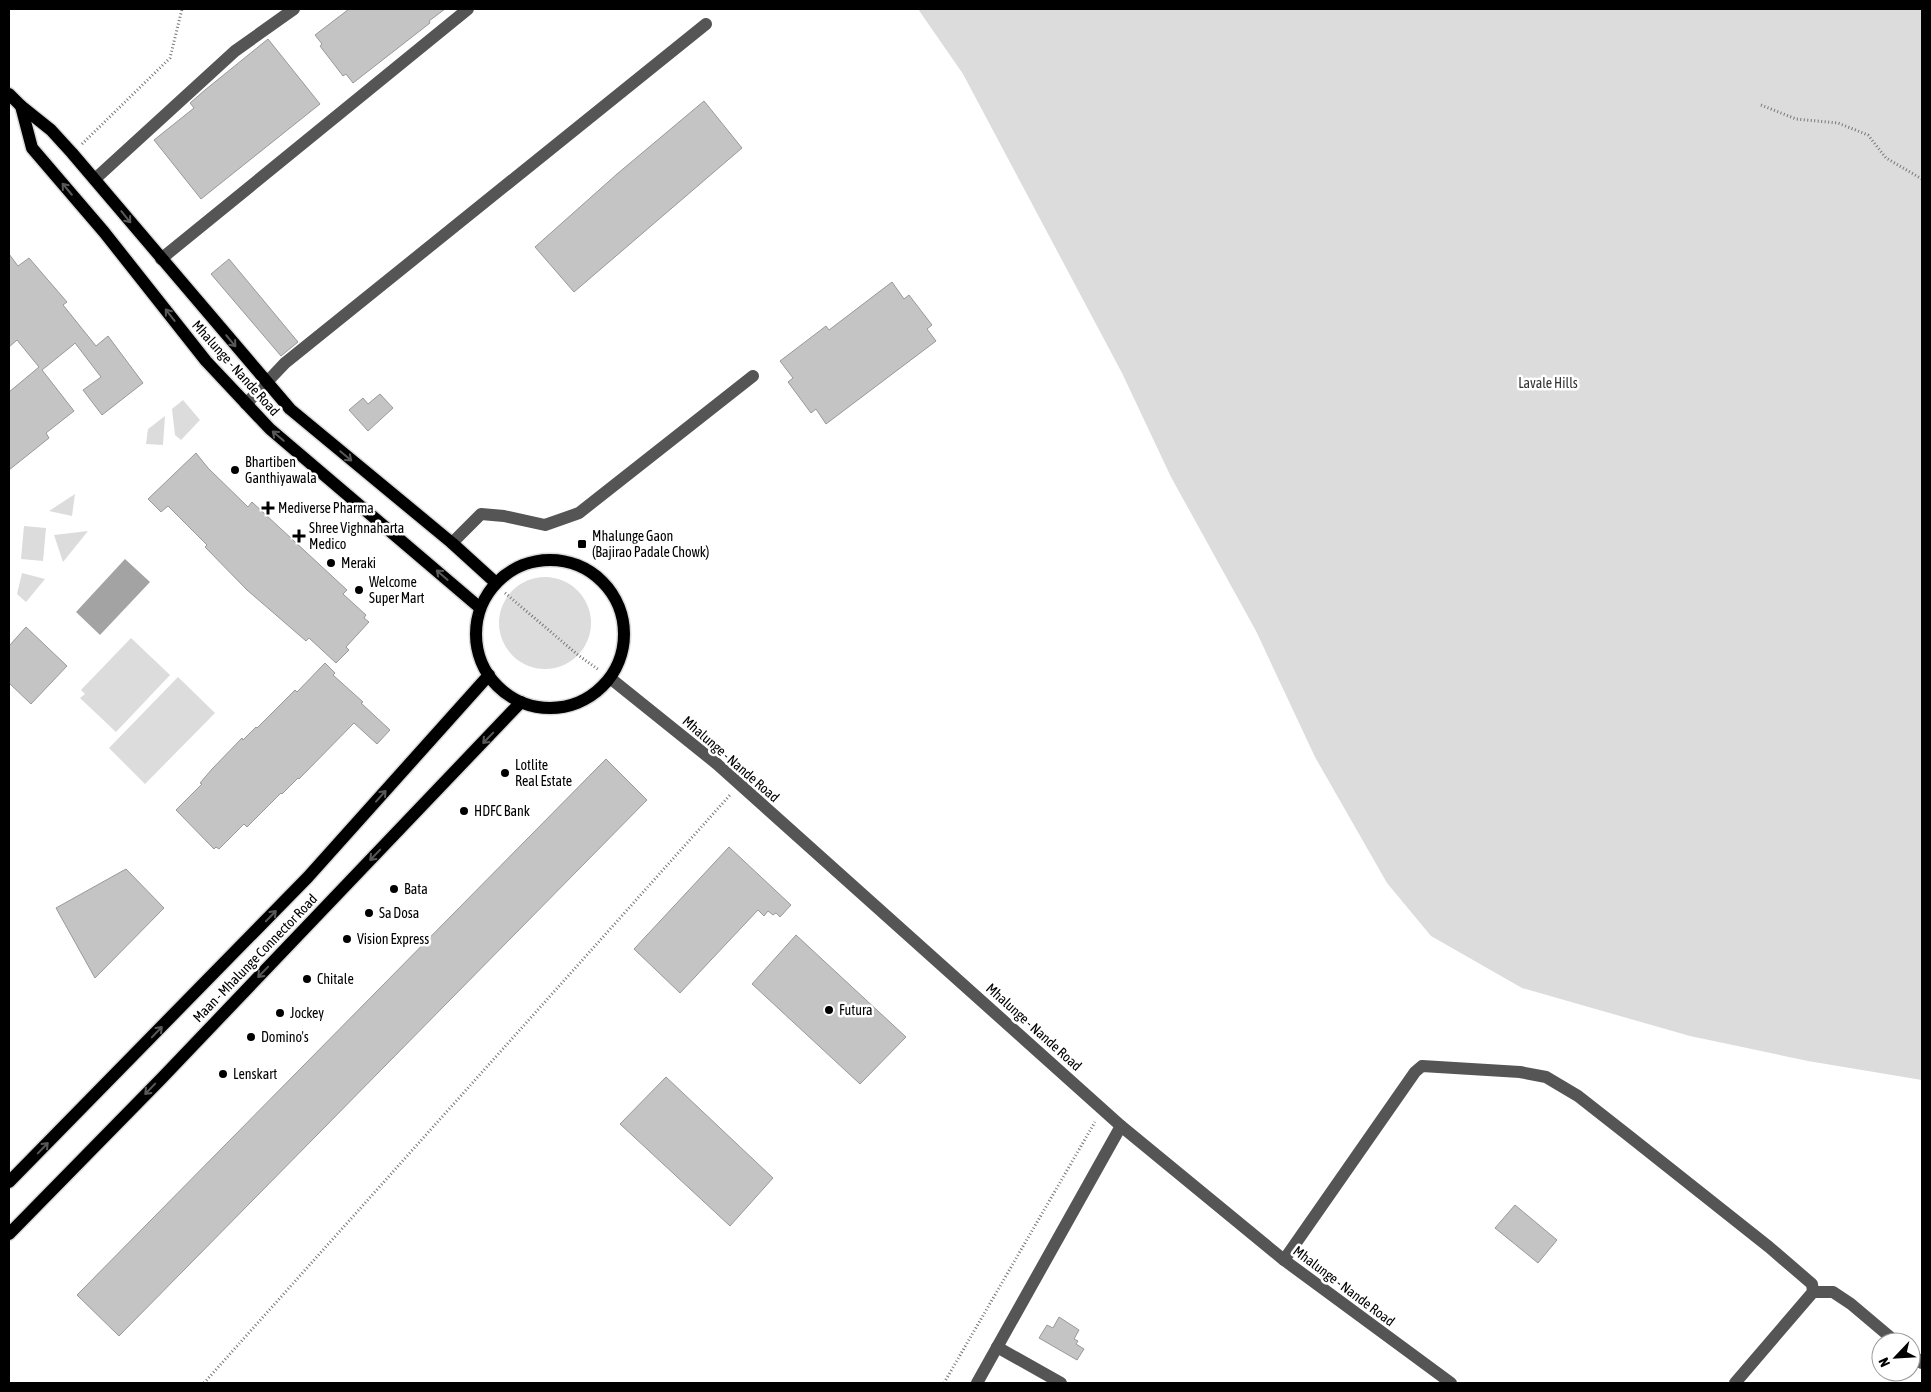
<svg xmlns="http://www.w3.org/2000/svg" width="1931" height="1392" viewBox="0 0 1931 1392" font-family="'Asap Condensed',sans-serif">
<rect width="100%" height="100%" fill="#fff"/>
<!-- green -->
<g fill="#dcdcdc">
<polygon points="918,9 1922,9 1922,1080 1808,1061 1690,1036 1522,988 1431,936 1387,883 1315,757 1256,631 1171,477 1122,373 963,74"/>
<polygon points="183,400 200,420 181,440 175,435 172,409"/>
<polygon points="165,416 163,445 146,444 148,429"/>
<polygon points="75,494 72,516 49,511"/>
<polygon points="24,526 46,528 43,561 21,559"/>
<polygon points="88,531 63,562 54,535"/>
<polygon points="22,573 45,579 26,602 17,594"/>
<circle cx="545" cy="623" r="46"/>
<polygon points="131,638 170,675 116,732 80,698 85,694 81,690"/>
<polygon points="178,677 215,713 145,784 109,748"/>
</g>
<!-- water -->
<polygon fill="#a3a3a3" points="125,559 150,582 100,635 76,612"/>
<!-- building -->
<g fill="#c4c4c4" stroke="#999">
<polygon points="349,9 445,9 429,21 430,23 353,83 346,74 343,76 320,46 322,44 315,35"/>
<polygon points="268,39 320,104 201,199 154,140 194,108 190,103 205,90"/>
<polygon points="704,101 742,148 574,292 535,247 617,174"/>
<polygon points="9,254 18,266 29,258 67,302 63,305 96,346 108,336 143,383 102,415 83,390 101,377 75,343 73,345 42,370 74,411 46,433 49,438 9,470 9,392 39,367 17,340 9,347"/>
<polygon points="229,259 298,342 281,356 211,274"/>
<polygon points="892,282 904,299 909,295 932,325 927,329 936,341 826,424 816,409 811,413 788,382 793,378 780,361 826,326 829,330"/>
<polygon points="380,394 393,408 368,431 349,410 363,398 368,404"/>
<polygon points="196,453 208,468 248,507 252,502 347,590 343,594 366,615 364,618 369,622 346,647 349,650 336,663 309,638 306,641 247,590 205,547 207,545 168,506 161,512 148,499"/>
<polygon points="26,627 67,666 31,704 9,683 9,646"/>
<polygon points="325,663 335,673 333,675 363,702 361,703 390,730 377,744 354,723 299,779 298,778 282,794 281,793 247,827 244,824 219,849 216,847 214,849 176,810 202,784 200,783 212,769 242,738 243,740 256,727 257,728 295,690 297,692"/>
<polygon points="606,759 647,800 119,1336 77,1295"/>
<polygon points="729,847 791,905 780,917 776,913 773,915 768,911 764,916 758,910 680,993 634,949"/>
<polygon points="126,869 164,908 95,978 56,908"/>
<polygon points="796,935 906,1037 860,1084 752,984"/>
<polygon points="666,1077 773,1178 730,1226 620,1124"/>
<polygon points="1515,1205 1557,1240 1538,1263 1495,1228"/>
<polygon points="1059,1317 1079,1330 1074,1339 1078,1341 1076,1344 1084,1349 1077,1360 1039,1338 1047,1325 1053,1328"/>
</g>
<g fill="none" stroke-linecap="round" stroke-linejoin="round">
<!-- major casing -->
<g stroke="#dbdbdb" stroke-width="15">
<g id="major">
<polyline points="9,94 21,106 51,130 72,153 290,409 452,543 496,583"/>
<polyline points="21,106 32,148 104,232 206,361 270,429 479,607"/>
<circle cx="550" cy="634" r="74"/>
<polyline points="9,1182 308,877 489,675"/>
<polyline points="9,1234 162,1078 521,702"/>
</g>
</g>
<!-- path -->
<g stroke="#777" stroke-width="3" stroke-dasharray="1 2.5" stroke-linecap="butt">
<polyline points="1761,105 1796,119 1838,123 1868,135 1886,158 1922,179"/>
<polyline points="82,144 170,58 182,9"/>
<polyline points="505,593 578,655 599,670"/>
<polyline points="204,1383 730,795"/>
<polyline points="944,1383 1095,1122"/>
</g>
<!-- minor -->
<g stroke="#555" stroke-width="12">
<polyline points="95,179 235,51 294,9"/>
<polyline points="161,259 468,9"/>
<polyline points="246,404 285,363 706,24"/>
<polyline points="452,543 481,514 504,516 545,525 579,513 753,376"/>
<polyline points="610,678 717,764 1121,1126 1284,1260 1451,1383"/>
<polyline points="1284,1260 1415,1072 1422,1066 1520,1072 1546,1077 1578,1096 1629,1136 1769,1247 1812,1284 1813,1292 1735,1383"/>
<polyline points="1813,1292 1833,1292 1851,1304 1896,1342"/>
<polyline points="997,1347 1061,1383"/>
<polyline points="1911,1354 1922,1363"/>
<polyline points="977,1383 1121,1126"/>
</g>
<!-- major -->
<use href="#major" stroke="#000" stroke-width="12"/>
</g>
<!-- one-way arrows -->
<defs><path id="oneway-shaft" d="M-6 0H5M1.5-3L5.5 0L1.5 3" fill="none" stroke-width="1.6" stroke-linecap="round" stroke-linejoin="round" transform="scale(1.25)"/></defs>
<g stroke="#595959">
<use href="#oneway-shaft" transform="translate(67 189) rotate(-130)"/>
<use href="#oneway-shaft" transform="translate(126 217) rotate(51)"/>
<use href="#oneway-shaft" transform="translate(170 315) rotate(-128)"/>
<use href="#oneway-shaft" transform="translate(231 341) rotate(50)"/>
<use href="#oneway-shaft" transform="translate(278 436) rotate(-140)"/>
<use href="#oneway-shaft" transform="translate(346 456) rotate(40)"/>
<use href="#oneway-shaft" transform="translate(442 575) rotate(-139)"/>
<use href="#oneway-shaft" transform="translate(488 738) rotate(134)"/>
<use href="#oneway-shaft" transform="translate(381 796) rotate(-48)"/>
<use href="#oneway-shaft" transform="translate(375 855) rotate(134)"/>
<use href="#oneway-shaft" transform="translate(271 916) rotate(-46)"/>
<use href="#oneway-shaft" transform="translate(263 972) rotate(134)"/>
<use href="#oneway-shaft" transform="translate(157 1032) rotate(-46)"/>
<use href="#oneway-shaft" transform="translate(150 1089) rotate(134)"/>
<use href="#oneway-shaft" transform="translate(43 1148) rotate(-46)"/>
</g>
<!-- markers -->
<g fill="#000" stroke="#fff" stroke-width="2">
<circle cx="235" cy="470" r="5"/>
<path d="M265.5 500.5h5v5h5v5h-5v5h-5v-5h-5v-5h5z"/>
<path d="M296.5 528.5h5v5h5v5h-5v5h-5v-5h-5v-5h5z"/>
<rect x="577" y="539" width="10" height="10" rx="2.5"/>
<circle cx="331" cy="563" r="5"/>
<circle cx="359" cy="590" r="5"/>
<circle cx="505" cy="773" r="5"/>
<circle cx="464" cy="811" r="5"/>
<circle cx="394" cy="889" r="5"/>
<circle cx="369" cy="913" r="5"/>
<circle cx="347" cy="939" r="5"/>
<circle cx="307" cy="979" r="5"/>
<circle cx="829" cy="1010" r="5"/>
<circle cx="280" cy="1013" r="5"/>
<circle cx="251" cy="1037" r="5"/>
<circle cx="223" cy="1074" r="5"/>
</g>
<g text-anchor="middle" dominant-baseline="central" stroke-width="5" stroke-linejoin="round" paint-order="stroke">
<!-- street labels -->
<g font-size="14" fill="#000" stroke="#fff">
<text transform="translate(236 368) rotate(48)">Mhalunge - Nande Road</text>
<text transform="translate(731 759) rotate(41)">Mhalunge - Nande Road</text>
<text transform="translate(255 958) rotate(-46)">Maan - Mhalunge Connector Road</text>
<text transform="translate(1034 1027) rotate(42)">Mhalunge - Nande Road</text>
<text transform="translate(1344 1286) rotate(37)">Mhalunge - Nande Road</text>
</g>
<!-- park labels -->
<g font-size="14" fill="#333" stroke="#fff">
<text x="1548" y="383">Lavale Hills</text>
</g>
<!-- poi labels -->
<g font-size="14" fill="#000" stroke="#fff" text-anchor="start">
<text x="245" y="462">Bhartiben<tspan x="245" dy="16">Ganthiyawala</tspan></text>
<text x="278" y="508">Mediverse Pharma</text>
<text x="309" y="528">Shree Vighnaharta<tspan x="309" dy="16">Medico</tspan></text>
<text x="592" y="536">Mhalunge Gaon<tspan x="592" dy="16">(Bajirao Padale Chowk)</tspan></text>
<text x="341" y="563">Meraki</text>
<text x="369" y="582">Welcome<tspan x="369" dy="16">Super Mart</tspan></text>
<text x="515" y="765">Lotlite<tspan x="515" dy="16">Real Estate</tspan></text>
<text x="474" y="811">HDFC Bank</text>
<text x="404" y="889">Bata</text>
<text x="379" y="913">Sa Dosa</text>
<text x="357" y="939">Vision Express</text>
<text x="317" y="979">Chitale</text>
<text x="839" y="1010">Futura</text>
<text x="290" y="1013">Jockey</text>
<text x="261" y="1037">Domino's</text>
<text x="233" y="1074">Lenskart</text>
</g>
</g>
<!-- border -->
<rect width="1931" height="1392" fill="none" stroke="#000000" stroke-width="20"/>
<!-- north arrow -->
<g transform="translate(1896 1357) rotate(245)"><circle r="24" fill="#ffffff" stroke="#999999"/>
<path d="M0-4L9 19L0 12L-9 19Z" fill="#000000"/>
<text y="-8" font-size="14" font-weight="bold" text-anchor="middle" fill="#000000">N</text>
</g>
</svg>
